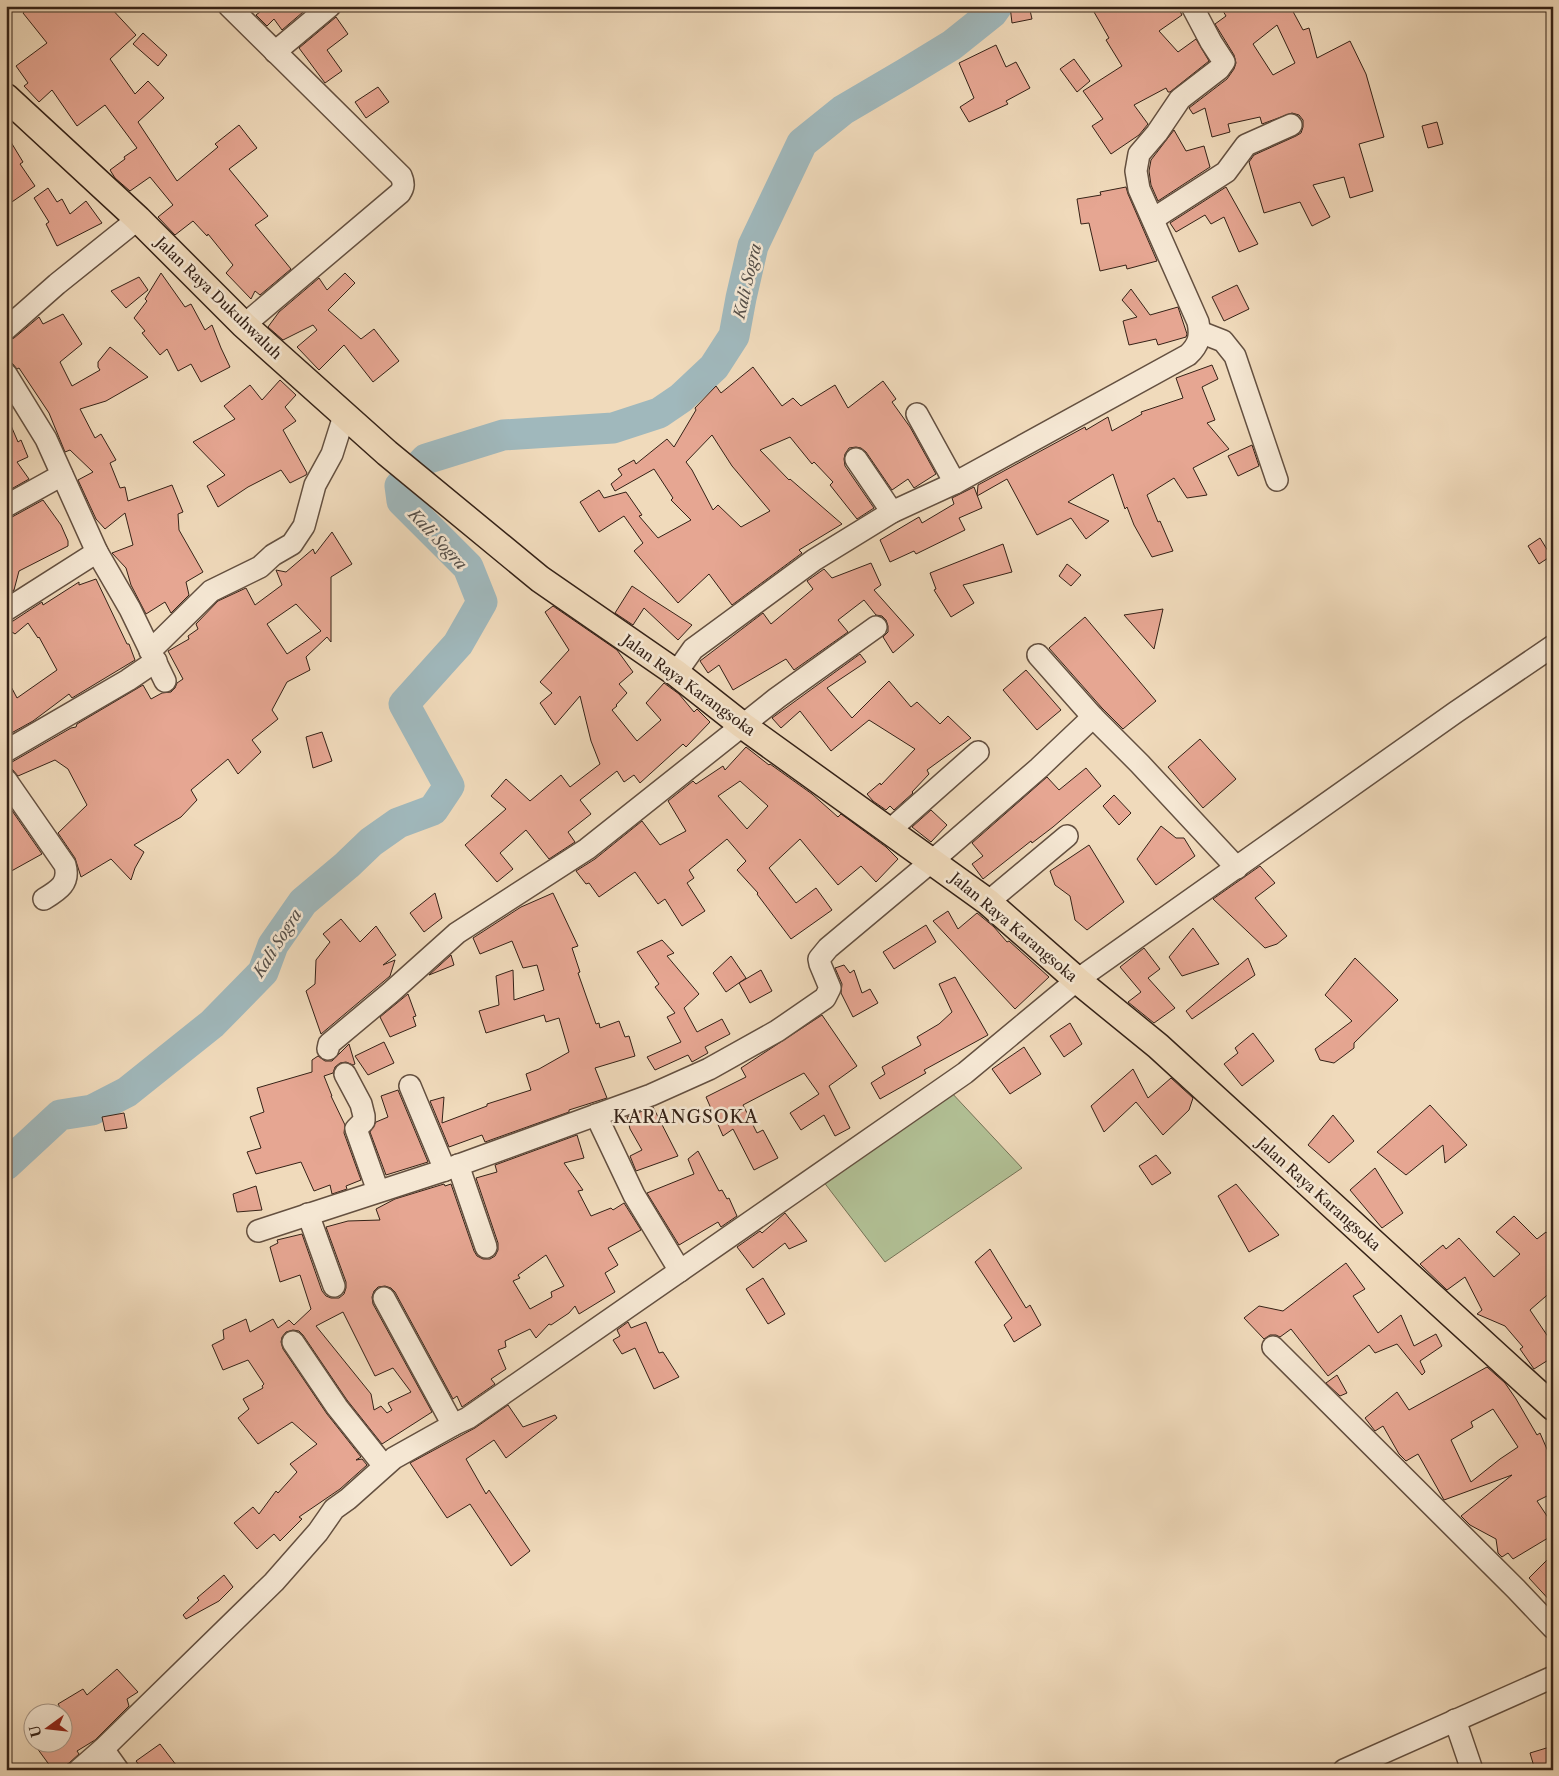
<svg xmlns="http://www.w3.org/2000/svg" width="1559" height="1776" viewBox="0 0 1559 1776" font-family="'Libre Caslon Text',serif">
<rect width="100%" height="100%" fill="#f0dabb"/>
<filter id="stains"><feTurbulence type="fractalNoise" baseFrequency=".004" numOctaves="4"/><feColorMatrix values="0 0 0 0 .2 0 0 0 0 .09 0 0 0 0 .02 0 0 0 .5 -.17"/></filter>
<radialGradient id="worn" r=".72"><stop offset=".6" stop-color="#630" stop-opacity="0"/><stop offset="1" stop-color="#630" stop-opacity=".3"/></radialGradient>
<!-- green -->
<polygon fill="#b2c196" stroke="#747256" points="950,1091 1022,1168 885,1262 823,1181"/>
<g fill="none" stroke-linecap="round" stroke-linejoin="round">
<!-- river -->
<polyline stroke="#a0b8bc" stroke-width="31" points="6,1165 60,1115 92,1110 127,1092 212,1024 263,972 273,945 303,902 347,865 371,842 398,823 433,810 449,786 404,704 458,644 482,602 468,567 402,501 400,486 426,459 503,435 613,428 659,413 681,398 714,367 734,336 741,298 753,246 802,143 843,110 906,73 952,45 992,13 997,6"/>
</g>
<!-- building -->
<g fill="#e6a692" stroke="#352217" fill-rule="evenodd">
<polygon points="31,6 109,6 136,35 110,59 135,94 148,81 164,98 138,122 177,181 218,147 215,144 239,125 257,148 229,169 268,216 255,225 291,269 260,295 255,291 251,299 226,273 233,265 208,234 207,236 193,221 175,235 158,217 173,205 150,177 130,191 115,178 110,170 125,159 124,157 137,148 105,105 77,126 52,90 39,102 24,86 28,83 16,66 47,43 23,13"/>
<polygon points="263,6 310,6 282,30 274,19 267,26 256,15 265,8"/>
<polygon points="1010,6 1029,6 1032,19 1012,23"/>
<polygon points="1103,6 1177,6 1182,15 1159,31 1178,52 1196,39 1209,61 1170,92 1168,92 1166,88 1134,105 1148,124 1139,135 1111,154 1092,126 1103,119 1083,91 1122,66 1106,40 1109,38 1094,12"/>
<path d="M1220,6H1290L1303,30L1309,28L1317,58L1350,41L1366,74L1384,137L1359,144L1373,191L1350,198L1344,177L1313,185L1330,217L1312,226L1300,202L1264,213L1249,162L1254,155L1296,136L1301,133L1303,127V120L1299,115L1292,113L1262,124L1260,117L1228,124L1230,132L1212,137L1205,108L1193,114L1189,108L1227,79L1234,69L1236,63L1234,55L1215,24L1226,16ZM1277,25L1295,63L1273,75L1253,44Z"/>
<polygon points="336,17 348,34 327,50 342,71 325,83 299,48"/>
<polygon points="143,33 167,55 158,66 133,44"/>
<polygon points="996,45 1006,67 1016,62 1030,88 1006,101 1008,104 969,122 960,107 974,98 959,63"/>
<polygon points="1074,59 1090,81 1077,92 1060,69"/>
<polygon points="378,87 389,102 366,118 355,102"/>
<polygon points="1437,122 1443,144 1428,148 1422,126"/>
<polygon points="1174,130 1186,151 1204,146 1210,167 1158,201 1151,185 1149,171 1151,160"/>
<polygon points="6,134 23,162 20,164 35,186 6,206"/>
<polygon points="1126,187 1128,194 1157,261 1127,269 1126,265 1100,271 1089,223 1081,224 1077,199 1101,195 1100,192"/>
<polygon points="1226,187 1258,244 1239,252 1224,217 1211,224 1205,215 1176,232 1170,223"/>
<polygon points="48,188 57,202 62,199 70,214 86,201 102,223 57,246 46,224 49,222 34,198"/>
<polygon points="161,273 185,307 191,304 205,330 212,325 221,348 230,367 201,382 191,364 178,371 167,349 160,355 142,333 145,331 134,318 147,301 145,299"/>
<polygon points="345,273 355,283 328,310 361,339 374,329 399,361 373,382 344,345 319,370 297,347 317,330 313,325 283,340 268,327 279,312 319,278 327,290"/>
<polygon points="139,277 148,290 126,308 111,291"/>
<polygon points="1237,285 1249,309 1224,321 1212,297"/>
<polygon points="1131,289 1150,315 1178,307 1187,334 1186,337 1158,345 1156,339 1129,345 1123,321 1137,317 1122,300"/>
<polygon points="63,314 82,344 60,362 72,386 100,370 98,367 98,362 110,347 148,377 106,401 80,409 95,438 101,434 116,460 110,463 120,488 125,487 128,501 172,485 183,512 178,514 179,530 203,572 186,582 189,595 171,613 165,602 146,614 131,585 126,568 112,553 133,545 125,513 105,529 96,519 78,480 93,472 70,450 65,452 49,413 19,368 17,369 12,363 6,362 6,341 14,338 39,317 43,324"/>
<polygon points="1212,365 1218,379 1202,387 1215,420 1207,423 1229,449 1193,468 1207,495 1187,498 1174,478 1147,495 1158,522 1160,521 1173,551 1152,557 1134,525 1127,507 1125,509 1113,474 1068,502 1109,521 1086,539 1071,518 1037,535 1007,479 977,496 978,485 1085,427 1086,430 1108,417 1112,431 1142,414 1141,412 1183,398 1176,378"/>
<path d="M753,367L782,406L793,398L801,406L835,385L848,408L883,381L896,399L892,402L910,427L936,474L914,488L908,479L892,490L866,452L861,448L856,447L849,448L845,454L844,459L845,466L874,508L857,519L830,485L833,482L814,462L812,464L790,437L760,450L789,480L790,479L842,524L799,550L802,553L732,605L709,574L678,603L634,551L643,543L624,516L599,532L580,502L599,490L604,498L626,492L642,515L639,516L658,538L691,520L671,500L673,498L654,469L615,491L611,484L622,475L618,469L634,460L636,464L667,439L674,447L696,410L695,408L716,386L721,393ZM712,435L732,466L770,511L741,527L718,505L713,510L692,470L686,462Z"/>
<polygon points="280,380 296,395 285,407 296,421 283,430 307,473 306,475 290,483 281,470 248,487 218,507 207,486 225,475 193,442 235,419 224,406 250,385 262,400"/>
<polygon points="6,414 18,442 21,440 28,457 17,462 29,479 6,492"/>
<polygon points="1252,445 1259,466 1238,476 1228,456"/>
<polygon points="974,487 982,508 959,518 965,530 916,554 914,551 890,562 880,540 919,517 922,523 954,504 952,498"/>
<polygon points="43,500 61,525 68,541 68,546 19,571 14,590 6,595 6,518 12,517"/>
<path d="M332,532L352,564L331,577V642L327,637L306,657L310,670L287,682L272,710L278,719L252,740L261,752L238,774L228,759L191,790L197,800L181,817L134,845L144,852L135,868L131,880L111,859L81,877L75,858L58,833L87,805L68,769L55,760L18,776L12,769L6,768V763L12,762L71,728L76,727L77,724L143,685L151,699L162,693L171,692L175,688L177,683L183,679L168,651L189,639L188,636L198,629L196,624L218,601L246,588L255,605L282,585L276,570L286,572L313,549L315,554ZM296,604L321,631L287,654L267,624Z"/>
<polygon points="1540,538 1551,556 1539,564 1528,546"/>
<polygon points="1003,544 1012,572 963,585 974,603 951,617 934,590 936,589 930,573"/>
<polygon points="871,563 881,585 874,590 914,635 893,653 883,637 888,632 888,626 886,620 882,616 876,615 864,600 838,620 848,632 794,670 786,659 733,690 719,665 708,673 700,661 763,613 771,624 813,589 807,581 824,569 832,578"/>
<polygon points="1067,564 1081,575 1071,586 1059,576"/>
<polygon points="96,579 127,644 129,644 135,660 72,698 69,694 33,721 6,736 6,677 17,698 57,670 39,637 38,638 28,623 15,634 6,628 6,622 13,621 42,602 43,605 79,582 79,585"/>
<polygon points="632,586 650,598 692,625 678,640 644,608 633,625 615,613"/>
<polygon points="553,606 617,650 633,672 619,684 627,693 616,705 617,706 612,710 637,741 661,720 646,703 664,683 679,694 694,712 697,709 710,722 686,747 683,744 640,783 634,775 624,782 617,771 580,800 591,814 568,832 575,842 549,859 526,830 500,853 513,869 497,882 465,845 506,809 491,796 506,779 530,801 561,775 570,787 600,764 591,741 580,696 555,725 540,703 552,693 540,682 569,650 545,612"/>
<polygon points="1163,609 1154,649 1124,615"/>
<polygon points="1085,617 1156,701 1123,729 1102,708 1049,648"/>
<polygon points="860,654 866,662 827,688 852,718 889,681 911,707 917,702 940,724 948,716 971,738 927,770 929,774 912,792 913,793 894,810 890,806 886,810 873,801 867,794 880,783 881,785 915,749 869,720 831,751 800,711 781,728 772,718"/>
<polygon points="1026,670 1061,710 1037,730 1003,690"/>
<polygon points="322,732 332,761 313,768 306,737"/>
<polygon points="1200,739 1236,779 1203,808 1168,767"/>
<path d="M746,747L769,765L770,764L812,794L838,817L841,814L886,847L898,859L876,882L861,866L838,885L800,839L769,868L796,903L816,888L832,910L791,939L757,894L758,893L737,870L746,861L727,839L689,870L694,878L687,883L705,911L682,926L665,899L658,904L635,872L599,897L589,883L586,884L576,871L595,859L642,821L660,845L686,831L668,801L693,781L696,784L723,766L725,770ZM740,781L768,806L747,829L718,796Z"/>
<polygon points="1086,768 1101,786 1053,827 1032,843 1031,841 983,879 972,864 983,856 972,843 1047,777 1059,790"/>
<polygon points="1114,795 1131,813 1119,825 1103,806"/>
<polygon points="6,802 42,854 6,874"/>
<polygon points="931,810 947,825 931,842 912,827"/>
<polygon points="1161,826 1176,838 1184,838 1195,856 1156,885 1137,859"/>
<polygon points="1089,845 1124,902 1087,930 1075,920 1070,896 1055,885 1050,871"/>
<polygon points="1260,866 1275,883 1255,898 1287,936 1277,944 1265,948 1213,899"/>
<polygon points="435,893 442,918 424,932 410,913"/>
<polygon points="553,893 578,946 572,948 580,972 578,973 596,1024 599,1023 600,1028 619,1021 625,1037 629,1036 635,1056 595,1068 607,1098 569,1110 569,1112 485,1142 482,1135 449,1147 430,1101 444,1097 442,1123 487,1106 487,1104 531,1090 526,1074 539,1069 569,1052 559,1018 546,1022 544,1015 486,1033 479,1011 499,1005 496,976 513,970 514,1000 544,990 537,965 523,968 512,941 480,954 473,938 521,907"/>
<polygon points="948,911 958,929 977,913 994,927 1007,942 1009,941 1049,977 1015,1009 933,921"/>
<polygon points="341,919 360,942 376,926 396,955 383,965 395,960 390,976 321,1034 306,991 315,984 316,960 330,942 323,934"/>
<polygon points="926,925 936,942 894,969 883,952"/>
<polygon points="1193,928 1219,964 1182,976 1169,957"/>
<polygon points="662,940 674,953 667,956 699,994 684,1008 697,1032 722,1019 730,1034 705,1047 708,1053 692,1062 688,1055 655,1070 647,1057 681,1042 667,1017 675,1013 655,987 659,984 637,952"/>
<polygon points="1144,948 1160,969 1148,978 1175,1008 1154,1023 1128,1002 1141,992 1120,967"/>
<polygon points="451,955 454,965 429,975"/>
<polygon points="731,956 746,978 726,992 713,973"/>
<polygon points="1248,958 1255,975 1192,1019 1186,1011"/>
<polygon points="1355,958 1398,1000 1354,1043 1354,1048 1334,1063 1320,1060 1315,1049 1352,1021 1325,995"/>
<polygon points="844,965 850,973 854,970 862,993 870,989 878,1003 853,1017 841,993 842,984 835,968"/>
<polygon points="761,970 772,991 750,1003 739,983"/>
<polygon points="955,977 988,1035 924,1070 926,1073 880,1099 871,1083 885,1074 882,1067 921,1045 917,1037 939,1024 952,1012 939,984"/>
<polygon points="408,994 416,1016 413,1017 416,1026 390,1037 380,1017"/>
<polygon points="822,1015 857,1066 829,1086 850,1128 835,1136 824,1115 801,1130 790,1113 819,1094 804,1073 743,1105 757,1133 763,1130 778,1158 754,1170 733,1129 723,1136 706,1097 746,1077 741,1068"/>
<polygon points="1070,1023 1082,1044 1064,1057 1050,1036"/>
<polygon points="1253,1033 1274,1061 1242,1086 1224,1064 1238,1053 1235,1048"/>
<polygon points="384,1042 394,1063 368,1075 355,1056"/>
<polygon points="349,1044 355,1064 353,1065 346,1062 340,1063 335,1067 333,1073 324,1076 332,1096 331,1096 345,1125 344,1133 361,1180 346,1186 347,1189 332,1194 330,1185 314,1191 301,1162 256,1174 247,1152 261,1148 250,1117 264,1112 257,1088 312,1072 312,1060 318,1056 325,1061 332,1061"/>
<polygon points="1024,1047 1041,1074 1010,1094 992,1069"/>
<polygon points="1133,1069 1148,1098 1171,1078 1193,1098 1189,1110 1163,1135 1136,1102 1104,1132 1091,1106"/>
<polygon points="398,1090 428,1162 386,1175 370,1132 376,1122 388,1117 381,1096"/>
<polygon points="1430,1105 1467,1145 1445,1163 1443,1145 1406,1175 1377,1152"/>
<polygon points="653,1107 678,1156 636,1171 630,1156 642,1150 630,1129 627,1117"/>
<polygon points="124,1113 127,1128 105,1131 102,1117"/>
<polygon points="1333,1115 1354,1141 1329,1163 1308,1145"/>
<path d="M577,1135L584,1158L564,1163L583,1190L578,1191L591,1216L611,1208L613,1210L624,1203L641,1230L608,1248L618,1265L605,1273L615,1292L579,1314L575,1306L569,1313L551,1325L549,1324L536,1338L530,1329L505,1341L506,1347L498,1350L506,1369L491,1379L495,1384L462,1407L457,1396L453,1399L395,1292L391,1288L385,1286L378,1287L374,1291L372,1297L373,1304L432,1412L382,1444L347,1400L303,1335L299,1331L293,1330L286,1332L282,1337L281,1342L283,1349L327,1414L361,1457L356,1460L362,1459L367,1465L340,1489L299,1517L302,1519L280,1541L274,1534L257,1549L234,1523L253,1507L259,1514L276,1491L278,1493L297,1472L290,1464L317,1444L292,1422L258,1444L238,1418L249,1409L243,1399L263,1388L262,1386L264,1384L248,1360L223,1370L212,1345L224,1339L223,1330L246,1319L250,1332L273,1319L278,1328L289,1320L294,1325L311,1309L300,1275L280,1282L270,1247L278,1243L277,1240L302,1234L322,1291L326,1296L331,1298H339L344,1294L346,1288V1282L326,1227L348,1221L380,1220L376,1209L395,1199L444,1184L445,1186L451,1184L474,1251L477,1256L483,1259H490L495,1256L498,1250V1243L476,1178L497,1172L495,1165ZM546,1255L564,1286L551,1292L552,1297L530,1309L513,1281L520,1278L518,1275ZM343,1312L375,1376L393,1368L411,1392L388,1403L392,1410L387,1413L381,1406L374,1410L371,1394L316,1326Z"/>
<polygon points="698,1151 719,1191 722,1190 727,1199 729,1198 737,1216 721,1227 718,1222 679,1245 647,1193 694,1174 688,1159"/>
<polygon points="1156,1155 1171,1173 1152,1185 1139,1166"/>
<polygon points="1375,1168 1403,1213 1382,1228 1350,1190"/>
<polygon points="1236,1184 1279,1235 1249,1252 1218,1196"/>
<polygon points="256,1186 262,1210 237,1212 233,1194"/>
<polygon points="785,1213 807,1241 789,1249 785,1243 753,1268 737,1247 760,1231 762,1233"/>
<polygon points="1514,1216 1537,1239 1546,1232 1553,1240 1553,1290 1530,1310 1553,1344 1553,1357 1534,1369 1520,1349 1523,1347 1505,1326 1477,1314 1482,1310 1465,1277 1447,1290 1420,1264 1443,1245 1446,1249 1459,1238 1494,1277 1520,1254 1496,1232"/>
<polygon points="990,1249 1026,1308 1030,1305 1041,1325 1014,1342 1004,1325 1012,1318 975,1262"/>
<polygon points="1346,1263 1365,1289 1353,1296 1378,1333 1401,1315 1414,1346 1436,1334 1442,1346 1420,1361 1425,1372 1422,1375 1397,1344 1375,1353 1369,1345 1328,1376 1291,1329 1280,1337 1276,1335 1270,1335 1264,1339 1244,1318 1259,1306 1283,1311"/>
<polygon points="763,1278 785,1314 768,1324 746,1289"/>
<polygon points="628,1322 631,1328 646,1322 659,1353 663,1352 679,1377 654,1389 635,1348 622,1354 613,1340 620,1336 617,1330"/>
<path d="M1487,1367L1505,1383L1516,1399L1537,1435L1540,1433L1553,1463V1493L1537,1501L1553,1525V1535L1513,1559L1508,1553L1502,1557L1498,1553L1496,1539L1470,1525L1461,1516L1512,1475L1444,1500L1418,1454L1406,1461L1399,1454L1383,1426L1375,1431L1365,1418L1397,1392L1409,1410ZM1493,1409L1518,1447L1500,1459L1471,1482L1451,1440L1473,1427L1471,1422Z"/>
<polygon points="1337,1375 1347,1393 1340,1396 1326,1383"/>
<polygon points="508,1405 523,1427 555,1415 557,1418 506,1458 494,1440 466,1459 486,1494 489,1490 530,1551 511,1566 470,1504 447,1518 410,1463 475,1428"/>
<polygon points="1553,1554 1553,1604 1529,1578"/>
<polygon points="224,1575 233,1587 219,1601 186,1619 183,1615 199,1600 197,1598"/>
<polygon points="117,1669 138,1692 127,1699 129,1706 95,1740 77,1751 79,1754 69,1763 58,1770 53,1770 34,1744 62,1744 62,1711 58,1704 83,1689 87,1695"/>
<polygon points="160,1744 180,1770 143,1770 136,1761"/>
<polygon points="1553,1746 1553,1764 1548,1770 1535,1770 1530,1753"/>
</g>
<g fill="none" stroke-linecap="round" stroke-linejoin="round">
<!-- minor casing -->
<g stroke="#645040" stroke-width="24">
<g id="minor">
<path d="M229,6L401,176C404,183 404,187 400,193L244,325"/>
<polyline points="275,52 330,6"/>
<polyline points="1153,219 1226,172 1246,145 1291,125"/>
<polyline points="6,329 57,284 138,219"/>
<polyline points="1200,332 1223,341 1235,356 1277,480"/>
<polyline points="6,374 46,439 97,552 130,609 165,681"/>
<polyline points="917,414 955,483"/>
<polyline points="856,459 892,512"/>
<polyline points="6,506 62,475"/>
<polyline points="6,610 97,552"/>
<polyline points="150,651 211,591 260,567 273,555 292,544 304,526 315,485 332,454 344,416"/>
<polyline points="1038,655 1093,717"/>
<path d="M676,673L693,649L814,560L892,512L955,483L1188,355C1199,345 1201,336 1198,322L1139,189L1136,171L1139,154L1157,133L1180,99L1219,69L1224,62L1211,42L1192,6"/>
<polyline points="6,751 128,680 156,661"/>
<path d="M6,780L65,865C70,883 59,890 44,899"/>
<polyline points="890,830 978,752"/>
<polyline points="988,902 1067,836"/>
<polyline points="328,1049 329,1044 390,993 457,933 587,849 777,698 876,627"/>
<polyline points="345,1074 361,1104 364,1116 364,1121 356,1129 378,1191"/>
<polyline points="410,1086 445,1170"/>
<polyline points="596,1115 634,1195 680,1271"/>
<polyline points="458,1165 486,1247"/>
<polyline points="308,1214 334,1286"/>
<polyline points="258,1231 445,1170 651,1095 709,1069 777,1031 825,998 830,988 820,964 819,959 828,948 932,861 1039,768 1093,717 1140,764 1237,868"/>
<polyline points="384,1298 453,1425"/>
<polyline points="293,1342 337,1407 384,1466"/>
<polyline points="1273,1347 1516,1589 1553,1628"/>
<polyline points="1455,1720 1472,1770"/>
<polyline points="103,1749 118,1770"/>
<polyline points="79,1770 103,1749 274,1582 318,1532 334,1509 348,1499 394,1458 453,1425 468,1418 965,1073 1077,980 1456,712 1553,646"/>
<polyline points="1344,1770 1553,1677"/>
</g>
</g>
<!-- major casing -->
<g stroke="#352217" stroke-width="29">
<polyline id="major" points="6,97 138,219 244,325 387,453 540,579 676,673 742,725 988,902 1077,980 1158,1046 1553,1407"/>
</g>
<!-- minor -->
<use href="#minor" stroke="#f5e7d3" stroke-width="21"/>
<!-- major -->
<use href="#major" stroke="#f0dabb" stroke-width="26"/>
</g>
<g text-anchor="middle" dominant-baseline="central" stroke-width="5" stroke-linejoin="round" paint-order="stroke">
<!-- street labels -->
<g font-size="15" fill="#352217" stroke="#f5e7d3">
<text transform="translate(219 298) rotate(44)">Jalan Raya Dukuhwaluh</text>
<text transform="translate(689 685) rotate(36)">Jalan Raya Karangsoka</text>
<text transform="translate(1014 927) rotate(40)">Jalan Raya Karangsoka</text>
<text transform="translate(1319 1194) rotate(42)">Jalan Raya Karangsoka</text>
</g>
<!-- water labels -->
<g font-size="16" font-style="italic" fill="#554f49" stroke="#f5e7d3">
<text transform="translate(747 281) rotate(-77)">Kali Sogra</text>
<text transform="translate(438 539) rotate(47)">Kali Sogra</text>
<text transform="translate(277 943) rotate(-58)">Kali Sogra</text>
</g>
<!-- quarter labels -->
<g font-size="18" letter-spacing="1" fill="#352217" stroke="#f5e7d3">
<text x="686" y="1117">KARANGSOKA</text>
</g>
</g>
<!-- margin -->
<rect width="1559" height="1776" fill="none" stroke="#f0dabb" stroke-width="25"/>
<rect x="8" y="8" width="1544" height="1761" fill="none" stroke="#352217" stroke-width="2.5"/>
<rect x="12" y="12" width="1534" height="1751" fill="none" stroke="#352217"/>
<!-- north arrow -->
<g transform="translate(48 1728) rotate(255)"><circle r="24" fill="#f5e7d3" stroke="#a89888"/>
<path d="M0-4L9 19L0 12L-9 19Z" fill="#8f2418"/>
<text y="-8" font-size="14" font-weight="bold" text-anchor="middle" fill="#352217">U</text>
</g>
<rect width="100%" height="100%" filter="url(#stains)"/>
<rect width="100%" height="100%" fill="url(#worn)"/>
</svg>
